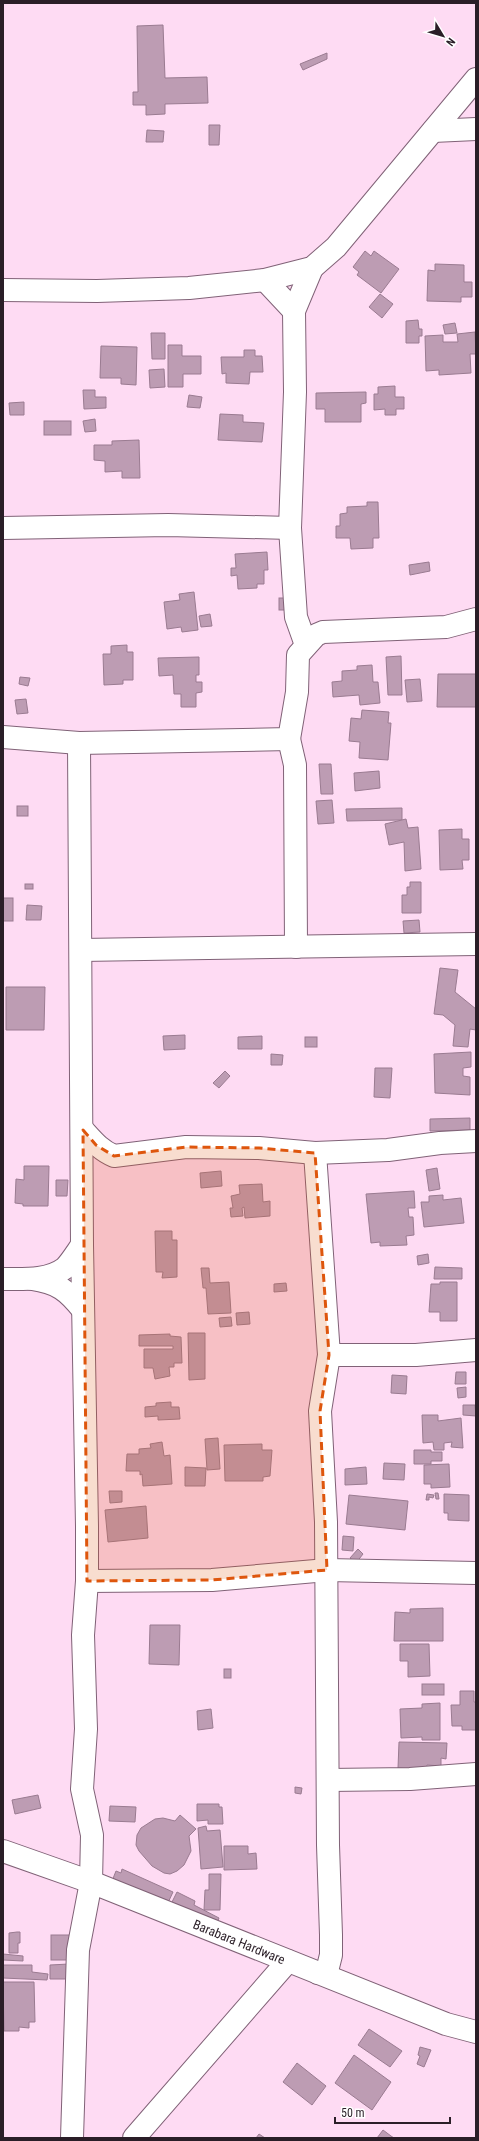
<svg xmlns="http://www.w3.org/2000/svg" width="479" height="2141" viewBox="0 0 479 2141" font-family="'Roboto Condensed',sans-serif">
<rect width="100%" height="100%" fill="#fedbf3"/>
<!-- building -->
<g fill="#bd9cb3" stroke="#9a7b91">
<polygon points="163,25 165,78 207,77 208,103 165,104 165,114 146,115 146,105 133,105 133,92 138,92 137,26"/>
<polygon points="327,53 327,59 303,70 300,64"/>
<polygon points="209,125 220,125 219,145 209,145"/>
<polygon points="147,130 164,131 163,142 146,142"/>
<polygon points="365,251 371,256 374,251 399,269 381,293 357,275 359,272 353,267"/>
<polygon points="435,264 464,265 464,282 472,282 472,297 461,297 461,302 427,301 428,270 435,271"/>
<polygon points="380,294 393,304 382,318 369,307"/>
<polygon points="418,320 419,329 422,329 422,336 419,336 419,343 406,343 406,321"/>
<polygon points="455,323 457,333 445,334 443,325"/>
<polygon points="475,332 476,354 470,354 471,373 439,375 439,370 426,371 425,336 443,335 443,342 458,342 457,334"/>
<polygon points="151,333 165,333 165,359 152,359"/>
<polygon points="168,345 182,345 182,356 201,356 201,374 183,374 183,387 168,387"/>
<polygon points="101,346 137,347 136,385 121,384 121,378 100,378"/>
<polygon points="244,350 255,350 255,356 262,356 263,372 250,372 249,384 226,383 226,373 222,374 221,357 244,357"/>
<polygon points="164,369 165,387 150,388 149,370"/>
<polygon points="395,386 395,397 404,397 404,409 396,409 396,415 385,415 385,409 374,410 374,394 378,394 378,387"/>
<polygon points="83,390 95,390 95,397 106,397 106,408 84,409"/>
<polygon points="366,392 366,403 361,404 361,422 325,422 325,409 316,409 316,393"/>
<polygon points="189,395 202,397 200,408 187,407"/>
<polygon points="24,402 24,415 10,415 9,403"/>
<polygon points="220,414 243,415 243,422 264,423 262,442 218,440"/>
<polygon points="95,419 96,431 85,432 83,421"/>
<rect x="44" y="421" width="27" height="14"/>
<polygon points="139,440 140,478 122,478 122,471 105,472 105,461 94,460 94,445 112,445 112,441"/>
<polygon points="367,502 378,502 379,538 373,538 373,548 351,549 350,538 336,538 336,526 340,526 340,514 347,513 347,507 367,506"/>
<polygon points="267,552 268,570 264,570 264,584 257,584 257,588 238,589 237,575 231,576 231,568 236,568 235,554"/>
<polygon points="429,562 430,571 410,575 409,565"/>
<polygon points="194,592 198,630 182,632 181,627 167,629 164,602 180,600 179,594"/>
<rect x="279" y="598" width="9" height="12"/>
<polygon points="210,614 212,626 201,627 199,616"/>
<polygon points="127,645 127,652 133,652 133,680 123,680 123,684 104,685 103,654 111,654 111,646"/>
<polygon points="401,656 402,695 388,695 386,657"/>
<polygon points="199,657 199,675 196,675 196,682 202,682 202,692 196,693 196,707 181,707 181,694 174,694 173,675 159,676 158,658"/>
<polygon points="372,665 373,682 378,682 380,703 360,705 359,695 333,697 332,682 342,681 342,671 357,670 357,666"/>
<polygon points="438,674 476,674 476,707 437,707"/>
<polygon points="20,677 30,678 28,686 19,684"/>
<polygon points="420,679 422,701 407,702 405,680"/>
<polygon points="26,699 28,713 17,714 15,700"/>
<polygon points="362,710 389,712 388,723 391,723 388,760 359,758 360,742 349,741 351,718 361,719"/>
<polygon points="319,764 331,764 333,794 321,794"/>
<polygon points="379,771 380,788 355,791 354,773"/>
<polygon points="332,800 334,823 318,824 316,801"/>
<rect x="17" y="806" width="11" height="10"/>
<polygon points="402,808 402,820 347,821 346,809"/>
<polygon points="406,819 408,828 418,827 421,869 405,871 404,842 389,845 385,824"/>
<polygon points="462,829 462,839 469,839 469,860 462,860 463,869 440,870 439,830"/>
<polygon points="410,882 421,882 421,913 402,913 402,895 407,895 407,887 410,887"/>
<rect x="25" y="884" width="8" height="5"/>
<rect x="3" y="898" width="10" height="23"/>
<polygon points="27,905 42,906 41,920 26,920"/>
<polygon points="419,920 420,932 404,933 403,921"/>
<polygon points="440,968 458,970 455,992 476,1009 476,1030 470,1029 468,1047 453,1046 455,1025 443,1015 434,1014"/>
<polygon points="6,987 45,987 44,1030 6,1030"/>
<polygon points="185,1035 185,1049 164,1050 163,1036"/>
<polygon points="262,1036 262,1049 238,1049 238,1037"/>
<rect x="305" y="1037" width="12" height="10"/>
<polygon points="471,1052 471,1067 463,1068 463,1076 470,1077 470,1095 435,1093 434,1054"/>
<polygon points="271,1054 283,1055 282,1065 271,1065"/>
<polygon points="375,1068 392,1068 390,1098 374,1097"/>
<polygon points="225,1071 230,1076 219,1088 213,1083"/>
<polygon points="470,1118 470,1130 430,1131 430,1119"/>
<polygon points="24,1166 49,1166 48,1206 23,1206 23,1204 15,1203 16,1179 24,1180"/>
<polygon points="437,1168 440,1189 429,1191 426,1170"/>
<polygon points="221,1171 222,1186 201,1188 200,1173"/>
<polygon points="56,1180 68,1180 67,1196 56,1196"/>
<polygon points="262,1184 263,1202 270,1201 270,1216 245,1218 244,1207 242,1208 243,1216 231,1217 230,1208 233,1208 231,1196 240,1194 239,1185"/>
<polygon points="414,1191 415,1208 408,1208 409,1217 413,1217 414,1235 406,1236 407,1245 380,1246 380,1242 371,1243 366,1194"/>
<polygon points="443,1195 443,1200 461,1198 464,1223 424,1227 421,1202 429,1202 429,1196"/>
<polygon points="155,1231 172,1231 172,1240 177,1240 177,1277 162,1278 163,1272 156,1272"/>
<polygon points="428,1254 429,1263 418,1265 417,1256"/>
<polygon points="435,1267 462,1268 462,1279 434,1279"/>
<polygon points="201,1268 209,1268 210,1283 229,1282 231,1313 208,1314 206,1288 203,1288"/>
<polygon points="440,1282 457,1282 457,1321 440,1321 440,1312 429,1312 431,1284 440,1284"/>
<polygon points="286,1283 287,1291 274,1292 274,1284"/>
<polygon points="249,1312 250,1324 237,1325 236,1313"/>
<polygon points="231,1317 232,1326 220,1327 219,1318"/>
<polygon points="188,1333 205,1333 205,1379 189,1380"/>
<polygon points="170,1334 170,1336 181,1337 182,1363 174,1363 174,1367 169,1367 170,1376 155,1379 153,1368 144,1368 144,1349 173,1349 173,1346 139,1346 139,1335"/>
<polygon points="456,1372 466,1372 466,1384 455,1384"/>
<polygon points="392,1375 407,1376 406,1394 391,1393"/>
<polygon points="466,1387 466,1397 458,1398 457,1388"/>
<polygon points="171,1402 171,1407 179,1407 180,1419 158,1420 158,1416 145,1417 145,1407 156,1406 156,1403"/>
<polygon points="463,1405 475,1405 476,1416 463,1415"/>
<polygon points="422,1415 438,1415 438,1421 461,1418 463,1448 451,1447 452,1442 444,1443 444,1450 434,1450 433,1442 423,1443"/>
<polygon points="218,1438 220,1469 207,1470 205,1439"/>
<polygon points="162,1442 164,1456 170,1455 172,1484 143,1486 142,1474 140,1475 140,1471 126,1471 127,1454 139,1454 139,1449 151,1448 150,1444"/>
<polygon points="262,1444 262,1450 272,1450 270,1476 263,1477 263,1481 225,1481 224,1445"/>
<polygon points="414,1450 431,1450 431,1452 442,1452 442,1461 431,1461 431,1464 414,1464"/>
<polygon points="384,1463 405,1464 404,1480 383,1479"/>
<polygon points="449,1464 450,1487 431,1488 431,1484 424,1484 424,1465"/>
<polygon points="185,1467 206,1468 205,1486 185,1486"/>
<polygon points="366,1467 367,1484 345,1485 345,1469"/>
<polygon points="109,1491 122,1491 122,1502 110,1503"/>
<polygon points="435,1493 438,1493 439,1499 436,1499"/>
<polygon points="427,1494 434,1495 433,1498 429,1497 429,1500 426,1500"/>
<polygon points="444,1494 469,1495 469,1521 448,1520 448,1513 444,1513"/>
<polygon points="349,1495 408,1501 405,1530 346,1524"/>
<polygon points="146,1506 148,1538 108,1542 105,1510"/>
<polygon points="343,1536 354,1537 353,1551 342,1550"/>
<polygon points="358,1549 363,1554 356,1563 350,1558"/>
<polygon points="443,1608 443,1641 394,1641 395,1612 410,1613 410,1609"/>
<polygon points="150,1625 180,1625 179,1665 149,1664"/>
<polygon points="400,1644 429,1644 430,1676 408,1677 408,1661 400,1661"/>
<rect x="224" y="1669" width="7" height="9"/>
<rect x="422" y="1684" width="22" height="11"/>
<polygon points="460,1691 474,1691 474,1702 476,1702 476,1730 462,1730 462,1726 452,1726 451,1705 460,1705"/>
<polygon points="440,1703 440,1740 422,1740 422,1737 401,1738 400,1709 422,1708 422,1704"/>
<polygon points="211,1709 213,1728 198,1730 197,1711"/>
<polygon points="399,1742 447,1743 446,1759 441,1758 441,1766 427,1765 426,1770 398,1768"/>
<polygon points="295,1787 302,1788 301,1794 295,1793"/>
<polygon points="38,1795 41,1808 15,1814 12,1800"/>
<polygon points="197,1804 219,1804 219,1807 222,1807 223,1824 208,1824 208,1820 197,1821"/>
<polygon points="110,1806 136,1807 135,1822 109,1821"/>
<polygon points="180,1815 196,1829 189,1836 191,1851 184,1865 177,1871 170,1874 164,1873 152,1866 139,1851 136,1845 137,1835 141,1828 155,1819 163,1818 175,1821"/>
<polygon points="206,1826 207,1831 220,1830 223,1867 201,1869 198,1828"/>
<polygon points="224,1846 248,1846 248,1854 256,1853 257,1869 224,1870"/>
<polygon points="122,1869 173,1892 166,1907 112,1881 116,1871 121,1873"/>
<polygon points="209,1874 221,1874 220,1910 204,1910 205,1890 209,1890"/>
<polygon points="177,1892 195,1901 194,1905 219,1918 214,1930 169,1908"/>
<polygon points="17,1932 20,1932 20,1943 18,1943 18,1953 9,1953 9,1933"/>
<rect x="51" y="1935" width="20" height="25"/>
<polygon points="3,1954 23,1956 23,1961 3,1960"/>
<polygon points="69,1964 70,1979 50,1979 50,1965"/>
<polygon points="3,1965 32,1965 32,1972 48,1974 47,1980 3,1978"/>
<polygon points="3,1982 34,1982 35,2022 29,2022 29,2028 19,2027 19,2031 4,2031"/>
<polygon points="369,2029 402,2051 390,2067 358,2045"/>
<polygon points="420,2047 431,2050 424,2067 417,2064 420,2056 418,2055"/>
<polygon points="354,2055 391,2082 372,2110 335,2083"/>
<polygon points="297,2063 326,2086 312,2105 283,2082"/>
<polygon points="383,2130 391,2136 394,2138 377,2138"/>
<polygon points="259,2134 265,2138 256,2138"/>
</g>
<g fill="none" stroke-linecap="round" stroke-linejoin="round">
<!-- minor casing -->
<g stroke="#806277" stroke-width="24">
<g id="minor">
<polyline points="433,131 476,129"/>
<polyline points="265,280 294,311"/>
<polyline points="3,290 97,291 189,288 265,280 312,268 336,247 476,79"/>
<polyline points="3,528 168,525 290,528"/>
<polyline points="306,645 296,617 290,528 295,392 294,311 312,268"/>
<polyline points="3,737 79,743 289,739 297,692 298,655 316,635 323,632 446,627 476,619"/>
<polyline points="289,739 295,765 296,947"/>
<polyline points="81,950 476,944"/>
<path d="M83,1130C93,1141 100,1150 114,1156L186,1147L259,1148L315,1153L388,1150L440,1143L476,1141"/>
<polyline points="315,1153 329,1355 320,1411 326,1522 328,1845 331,1935 331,1955 328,1967 322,1973 318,1973"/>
<path d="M3,1279C23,1279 48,1281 65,1268C71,1262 77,1252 82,1245"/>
<path d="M32,1279C58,1283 67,1290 83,1310"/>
<polyline points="329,1355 416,1355 476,1350"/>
<polyline points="87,1581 212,1580 327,1570 476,1573"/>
<polyline points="328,1780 410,1779 476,1774"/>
<polyline points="3,1851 91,1882 446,2024 476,2032"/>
<polyline points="72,2138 78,1950 91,1882 92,1835 82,1789 86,1729 83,1635 87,1581 87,1526 82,1245 79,743"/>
<polyline points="134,2138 288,1961"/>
</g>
</g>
<!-- minor -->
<use href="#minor" stroke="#fff" stroke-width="22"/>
</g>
<!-- marked area -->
<path fill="#de560d" fill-opacity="0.2" stroke="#de560d" stroke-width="3" stroke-dasharray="8 5" stroke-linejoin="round" d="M83,1130L96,1145L114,1156L186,1147L259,1148L315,1153L329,1355L320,1411L327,1570L212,1580L87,1581Z"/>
<g text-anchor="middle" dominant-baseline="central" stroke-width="4" stroke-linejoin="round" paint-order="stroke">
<!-- street labels -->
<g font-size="13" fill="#2a1e27" stroke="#fff">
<text transform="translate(239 1942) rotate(22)">Barabara Hardware</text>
</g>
</g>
<!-- border -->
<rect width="479" height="2141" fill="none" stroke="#2a1e27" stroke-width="8"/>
<!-- north arrow -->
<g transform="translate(443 36) rotate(128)" stroke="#ffffff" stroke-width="3" paint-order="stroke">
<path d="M0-3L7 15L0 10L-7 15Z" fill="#2a1e27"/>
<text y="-6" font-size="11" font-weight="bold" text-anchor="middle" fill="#2a1e27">N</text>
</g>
<!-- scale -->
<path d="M335 2117v6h115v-6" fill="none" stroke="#2a1e27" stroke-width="2"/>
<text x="341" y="2117" font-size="12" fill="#2a1e27" stroke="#ffffff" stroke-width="3" paint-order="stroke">50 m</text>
</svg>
